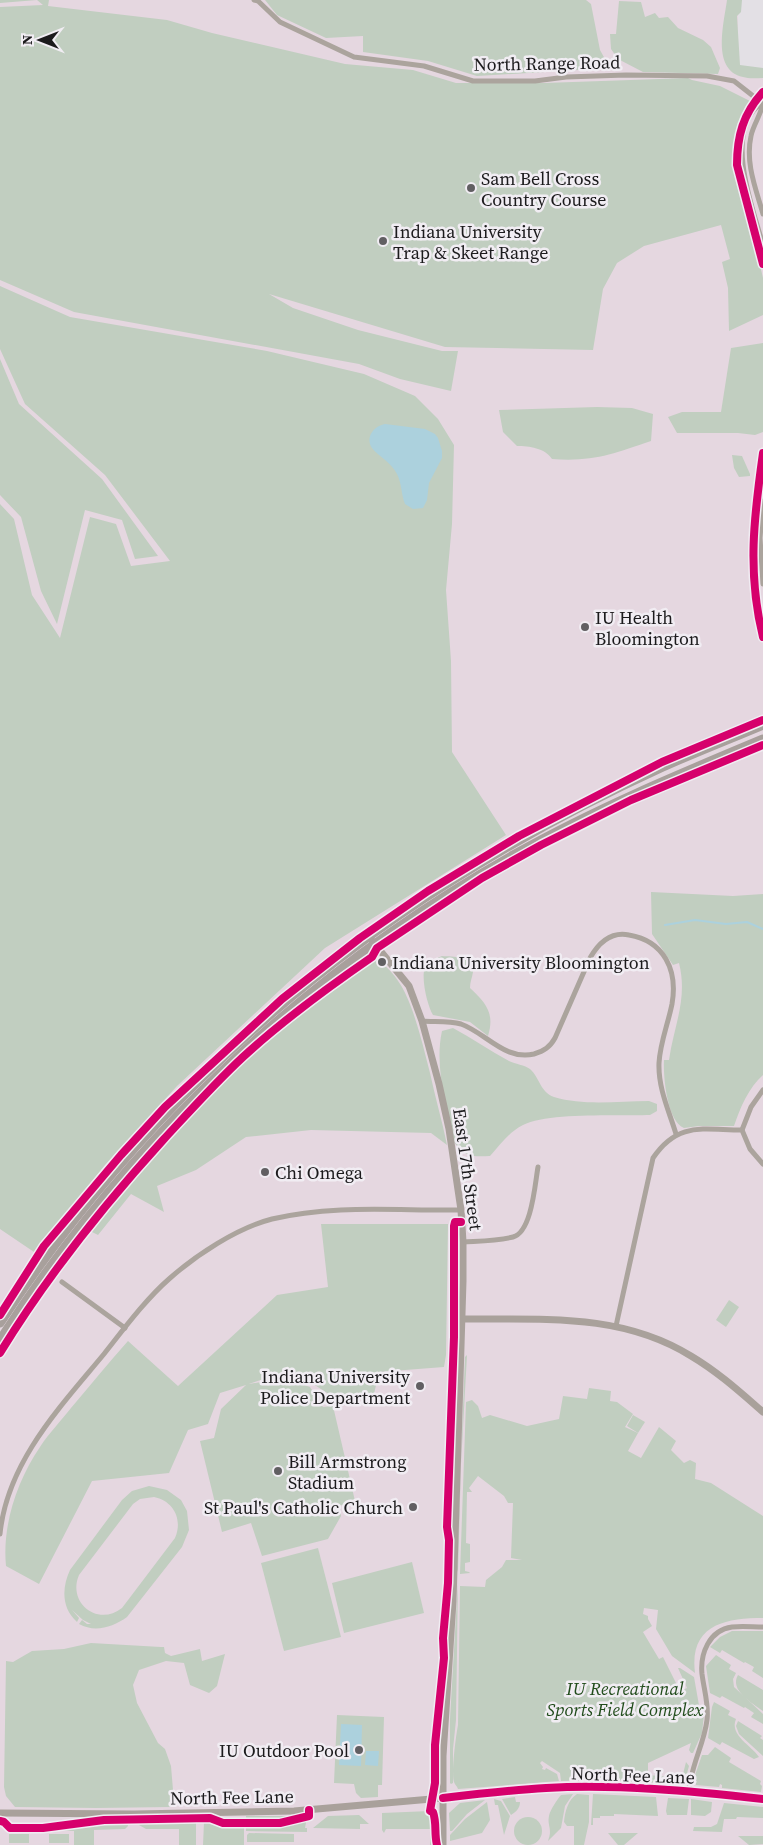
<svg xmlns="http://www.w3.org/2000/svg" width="763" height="1845" viewBox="0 0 763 1845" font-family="'Source Serif 4',serif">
<rect width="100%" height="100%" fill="#e3e0e5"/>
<!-- education -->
<polygon fill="#e5d7e0" points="0,0 738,0 738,73 763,78 763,1845 0,1845"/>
<!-- green -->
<g fill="#c1cec0" fill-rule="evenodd">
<polygon points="0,0 49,0 48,6 167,20 212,33 345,64 413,70 456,83 544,83 688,78 692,80 720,86 750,101 739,127 733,151 763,278 763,315 729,331 728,288 722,262 730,259 721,225 644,246 617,263 603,289 593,350 445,347 269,294 293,308 358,330 442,351 458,351 451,391 400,379 359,364 74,312 0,280 0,7 43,5 37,0 0,3"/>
<polygon points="265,0 586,0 591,4 600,50 610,68 477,76 428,61 363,52 363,36 326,38 277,15"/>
<path d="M727,0H742L741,12L737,16L740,65L763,68V78C757,78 749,79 743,77C711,70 724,23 727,0Z"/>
<polygon points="619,1 641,2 645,17 655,13 659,18 668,17 678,28 703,40 711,47 720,68 718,74 643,72 618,59 611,49 610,34 616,34"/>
<polygon points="0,286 70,317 267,351 364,374 415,396 438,419 454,445 452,524 446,590 451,661 452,752 506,835 325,948 177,1086 105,1165 34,1252 0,1229 0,504 14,519 32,595 60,638 90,517 116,524 131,566 170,561 105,475 25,404 0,349"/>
<polygon points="763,343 763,432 755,435 738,433 677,433 668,417 682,412 721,412 731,348"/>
<polygon points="0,359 19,404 102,479 158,556 135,559 122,520 85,510 57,624 41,591 21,517 0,495"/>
<path d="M597,407L632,408L653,414L651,441C613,454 593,462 552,459C545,448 529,446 517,446L503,432L499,410Z"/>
<polygon points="732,455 742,456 750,474 750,476 739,477 734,468"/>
<path d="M651,892L733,896L763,894V1075C749,1087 740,1108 734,1126H699L684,1128C667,1121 663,1076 664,1060H669C674,1025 688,999 679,963L673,965L652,934Z"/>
<path d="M442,956C453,957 476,955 473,972C472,978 470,982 470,988C486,1003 495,1013 488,1036L470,1022L433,1015C427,1005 419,972 427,964C431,960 438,958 442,956Z"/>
<path d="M373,958C385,961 402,984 406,995C417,1019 423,1046 430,1073C435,1097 442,1120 447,1145L431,1133L311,1130L246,1137L196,1170L157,1186L164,1212L131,1194L98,1235L90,1231L131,1179L236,1067L266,1039L315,999L366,961Z"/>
<path d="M453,1028C472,1038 490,1051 509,1061C515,1064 525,1065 530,1069C540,1078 540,1092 554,1097C584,1106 618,1101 649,1101L657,1104V1111L650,1115C620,1116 548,1112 523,1125C509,1132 500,1145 490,1156C472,1157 465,1157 454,1142C447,1107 434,1067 442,1031Z"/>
<path d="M321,1224H448L446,1355L444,1367L379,1372L374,1394L346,1405L310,1382L275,1375L249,1384L284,1378L310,1387L323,1407L333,1406L355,1501L339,1506L341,1516L328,1539L262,1556L251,1523L222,1532L200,1441L214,1438L221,1409L246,1385L220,1393L208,1424L188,1430L169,1473L92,1481L39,1584L6,1566C2,1525 17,1481 40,1447C49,1433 61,1421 71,1408C90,1386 108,1363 128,1341L178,1386L277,1295L328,1287Z"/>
<polygon points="729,1300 739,1307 726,1327 716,1320"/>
<polygon points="467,1355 461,1464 458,1572 457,1569 464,1381 465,1357"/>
<path d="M589,1388L611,1391L610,1401L617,1402L633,1414L625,1427L638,1433L628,1451L641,1458L659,1427L676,1441L671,1450L684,1463L690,1460L696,1463L695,1479L711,1483L763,1516V1618C725,1618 689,1625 695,1673L672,1656L656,1629L658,1610L644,1608L643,1614L648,1616V1619L652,1626L643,1632L659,1659L663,1657L680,1691L687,1688L678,1668H680L694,1677L700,1711L704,1715L702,1733L693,1753H691L689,1750L691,1743L648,1763V1775L682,1778L686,1762L689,1766L684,1784L607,1780L561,1781L560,1773L542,1761L540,1763L543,1767L542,1769L545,1770L546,1768L557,1774L559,1781L458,1789C457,1786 455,1785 454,1782C451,1774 456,1735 458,1725L460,1586L485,1587L486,1580L502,1567L506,1560H522L511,1558L513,1503H508L504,1496L478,1476L469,1488L472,1492H467L466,1543L470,1544V1562L465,1563V1571L469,1572L470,1573L460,1574L466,1402L472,1400L478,1406L482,1418L490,1415L527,1426L559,1419L563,1396L587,1399Z"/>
<polygon points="633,1415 645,1422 638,1433 627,1426"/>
<path d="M149,1486L167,1490L181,1500L187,1511L189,1530L182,1547L127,1617C113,1627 95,1633 79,1624L82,1620L87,1624H91L83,1620L72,1610L79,1618L77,1622C61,1608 62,1587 70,1570L122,1500L132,1491ZM154,1497C174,1501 183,1520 175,1538L122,1608C98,1627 67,1603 79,1575L133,1504L140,1499Z"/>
<polygon points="318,1548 341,1637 284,1651 261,1563"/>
<polygon points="412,1562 424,1613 344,1633 332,1583"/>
<polygon points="458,1581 456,1720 453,1749 453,1783 451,1784 450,1783 450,1719"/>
<polygon points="732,1631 763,1631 763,1678 752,1671 754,1667 745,1662 744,1663 722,1650 720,1653 710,1647 720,1637"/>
<polygon points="91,1643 161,1647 164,1647 165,1653 171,1656 200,1649 202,1661 225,1654 217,1686 209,1693 190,1685 184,1663 166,1661 139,1670 133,1685 137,1703 158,1743 165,1749 171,1766 173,1790 171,1807 96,1808 15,1807 6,1796 4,1787 6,1661 13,1662 32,1651 64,1649"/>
<polygon points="716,1655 731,1665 729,1669 736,1673 733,1679 734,1687 763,1714 763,1724 751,1717 754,1713 745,1707 744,1708 722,1696 720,1698 710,1693 706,1666"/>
<path d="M738,1675L763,1690V1711C752,1703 729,1690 738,1675Z"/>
<path d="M714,1702L730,1711L728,1715L736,1719C729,1735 752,1746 759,1757L754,1759L722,1742L720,1745L708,1738L712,1707Z"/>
<polygon points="337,1715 384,1717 382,1785 378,1785 378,1797 361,1798 356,1793 354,1784 334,1783"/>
<polygon points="738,1721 762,1736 760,1738 763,1740 763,1756 739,1734 736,1726"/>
<polygon points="715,1747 731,1758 729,1762 761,1781 760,1784 762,1786 761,1792 722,1788 722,1785 720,1784 719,1787 696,1785 695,1775 702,1755 708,1755"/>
<path d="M573,1794L565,1806L561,1828L548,1841C553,1829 547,1826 549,1816C550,1810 557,1800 561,1795Z"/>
<path d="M577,1794L589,1795V1822L584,1845H574V1826H567L564,1822C565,1811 568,1800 577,1794Z"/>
<polygon points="593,1794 656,1797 658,1816 614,1814 614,1816 600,1816 600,1818 593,1818 593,1825 591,1825"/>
<path d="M515,1797L516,1802H520C520,1808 516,1812 511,1815L502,1799Z"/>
<polygon points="668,1798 689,1799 687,1815 667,1815 666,1811"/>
<polygon points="494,1799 501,1801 510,1816 504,1835 498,1805 495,1805"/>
<polygon points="691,1799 712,1802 711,1812 705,1816 691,1815"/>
<polygon points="485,1800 467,1814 452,1831 450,1831 449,1813 460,1803"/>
<polygon points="487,1802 490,1820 482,1833 450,1841 450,1835 465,1819"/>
<polygon points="724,1803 763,1807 763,1818 737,1817 736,1819 724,1819 722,1832 693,1831 694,1827 711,1827 717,1824"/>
<path d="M430,1811C437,1822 433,1833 436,1845H430V1829H386L384,1833L382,1830V1813Z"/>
<polygon points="307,1813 307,1815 297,1816 282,1821 246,1822 246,1816 292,1816 293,1814"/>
<polygon points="359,1815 369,1824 360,1824 360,1829 313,1828 328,1816"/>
<polygon points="307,1817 305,1828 307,1828 307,1832 246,1831 246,1824 282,1823 295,1819"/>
<circle cx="528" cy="1831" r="14"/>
<polygon points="194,1819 196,1822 196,1845 179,1845 179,1829 146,1829 139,1825 142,1820"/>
<polygon points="206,1819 215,1819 220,1823 244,1824 244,1845 203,1845 204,1822"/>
<polygon points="127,1820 128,1826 125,1829 94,1830 94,1845 74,1845 74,1831 49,1830 82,1823"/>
<polygon points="249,1833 294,1834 294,1842 247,1842 247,1835"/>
<polygon points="608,1833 638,1833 624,1845 618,1845"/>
<rect x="9" y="1834" width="20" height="9"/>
<rect x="49" y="1834" width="20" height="9"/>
<polygon points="738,1836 763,1836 763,1844 749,1845"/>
</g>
<!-- water -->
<g fill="#acd1dd">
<path d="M385,424L425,429L435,434L438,438L442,451V458L429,483L427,500L423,508L413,509L405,504C401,494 402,484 397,474C390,461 379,457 372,448C365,437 374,426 385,424Z"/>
<polygon points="341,1724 362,1725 361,1766 339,1765"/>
<polygon points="366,1751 379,1751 378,1766 365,1765"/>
</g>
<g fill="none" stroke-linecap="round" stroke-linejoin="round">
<!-- stream -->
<polyline stroke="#acd1dd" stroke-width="2" points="665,925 695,920 726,924 747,922 763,929"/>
<!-- street -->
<g stroke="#aba49d" stroke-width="5">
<polyline points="254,0 258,1 280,22 354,57 424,66 473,81 535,81 566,77 626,75 707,76 734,81 757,99 763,100"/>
<path d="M763,103C760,105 756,107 754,110C727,142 753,209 763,245"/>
<path d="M763,103C761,115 753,125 751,136C745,163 756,189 763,214"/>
<polyline points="763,501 760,538 763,584"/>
<path d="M422,1021C434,1022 449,1021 461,1024C486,1033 505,1061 534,1054C544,1051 550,1047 555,1038L590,958C598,944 610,931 629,935C664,941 678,970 672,1004C668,1024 660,1043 659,1063C658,1088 669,1111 676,1134"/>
<polyline points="742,1130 751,1107 763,1090"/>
<path d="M463,1242C479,1241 497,1241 513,1237C532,1232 535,1183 538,1167"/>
<polyline points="62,1282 125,1328"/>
<path d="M616,1326L653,1158C678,1121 703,1130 742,1130L750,1149L763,1164"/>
<path d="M0,1534C7,1462 61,1406 104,1354C123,1330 146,1299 169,1279C196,1255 237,1228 272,1219C334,1204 398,1211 461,1210"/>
<path d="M689,1792C690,1767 704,1745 707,1720C709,1705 704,1690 702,1674C700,1654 709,1630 732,1627C742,1626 753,1627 763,1627"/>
<path d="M443,1798C477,1794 511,1790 546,1788C618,1784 691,1791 763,1799"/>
</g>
<!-- secondary -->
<g stroke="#a9a19b" stroke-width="7">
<polyline points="369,937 409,986 422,1021 439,1084 449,1129 461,1210 463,1242 463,1281 458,1444 453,1601 443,1756 443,1845"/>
<path d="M461,1319C541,1320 620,1312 691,1356C718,1372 740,1392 763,1412"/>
<polyline points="0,1813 134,1814 294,1811 443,1798"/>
</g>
<!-- highway -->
<g stroke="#a8a09c" stroke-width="9">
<path d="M0,1323C115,1148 268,997 445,885C514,841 588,801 663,767C696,752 730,739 763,725"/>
<path d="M0,1340C128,1140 308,970 515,854C595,809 679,774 763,739"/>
</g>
<!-- cycleway casing -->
<g stroke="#f1edf3" stroke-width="11">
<g id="cycleway">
<path d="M763,92C743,114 737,136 737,165L763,264"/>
<path d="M763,453C754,516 747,573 763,637"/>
<polyline points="0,1315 44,1246 121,1155 165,1107 282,999 360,938 428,891 519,836 662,762 763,720"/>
<path d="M0,1353C47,1276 103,1206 164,1139C190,1111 215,1083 243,1057C283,1020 327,988 372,957L377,948L482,878L541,845L631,800L763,745"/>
<path d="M443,1798C477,1794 511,1790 546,1788C618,1784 691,1791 763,1799"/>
<polyline points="0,1821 4,1822 10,1828 43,1828 104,1820 210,1818 223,1823 280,1823 309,1816 309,1810"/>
<path d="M437,1845C434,1834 437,1823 433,1812L430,1811L435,1783V1745L444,1658L443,1638L448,1583L449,1540L447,1527L454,1337V1226L455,1222H461"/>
</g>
</g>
<!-- cycleway -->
<use href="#cycleway" stroke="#d6006c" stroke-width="8"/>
</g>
<!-- markers -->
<g fill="#615f62" stroke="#f1edf3" stroke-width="2">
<circle cx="471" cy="188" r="5"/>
<circle cx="383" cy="241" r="5"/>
<circle cx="585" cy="627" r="5"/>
<circle cx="382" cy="962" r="5"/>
<circle cx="265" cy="1172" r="5"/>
<circle cx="420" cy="1386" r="5"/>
<circle cx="278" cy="1471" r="5"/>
<circle cx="413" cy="1507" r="5"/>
<circle cx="359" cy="1750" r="5"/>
</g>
<g text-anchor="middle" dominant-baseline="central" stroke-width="5" stroke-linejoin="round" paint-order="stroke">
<!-- street labels -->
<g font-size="18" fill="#1b1a1c" stroke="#f1edf3">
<text transform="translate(547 63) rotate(-1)">North Range Road</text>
<text transform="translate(468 1169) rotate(82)">East 17th Street</text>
<text transform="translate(633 1775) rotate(2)">North Fee Lane</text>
<text transform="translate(232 1797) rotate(-1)">North Fee Lane</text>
</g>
<!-- poi labels -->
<g font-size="18" fill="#1b1a1c" stroke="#f1edf3" text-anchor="start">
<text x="481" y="178">Sam Bell Cross<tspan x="481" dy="21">Country Course</tspan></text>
<text x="393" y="231">Indiana University<tspan x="393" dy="21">Trap &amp; Skeet Range</tspan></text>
<text x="595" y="617">IU Health<tspan x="595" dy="21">Bloomington</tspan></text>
<text x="392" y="962">Indiana University Bloomington</text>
<text x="275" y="1172">Chi Omega</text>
<text x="410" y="1376" text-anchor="end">Indiana University<tspan x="410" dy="21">Police Department</tspan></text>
<text x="288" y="1461">Bill Armstrong<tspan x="288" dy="21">Stadium</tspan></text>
<text x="403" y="1507" text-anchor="end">St Paul's Catholic Church</text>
<text x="349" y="1750" text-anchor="end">IU Outdoor Pool</text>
</g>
<!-- park labels -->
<g font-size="18" font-style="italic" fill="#214c1b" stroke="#f1edf3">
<text x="625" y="1688">IU Recreational<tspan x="625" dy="21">Sports Field Complex</tspan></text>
</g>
</g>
<!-- north arrow -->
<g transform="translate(40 40) rotate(270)" stroke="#f1edf3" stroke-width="4" paint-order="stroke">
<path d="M0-4L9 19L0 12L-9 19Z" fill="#1b1a1c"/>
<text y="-8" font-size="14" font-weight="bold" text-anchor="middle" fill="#1b1a1c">N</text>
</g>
</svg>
